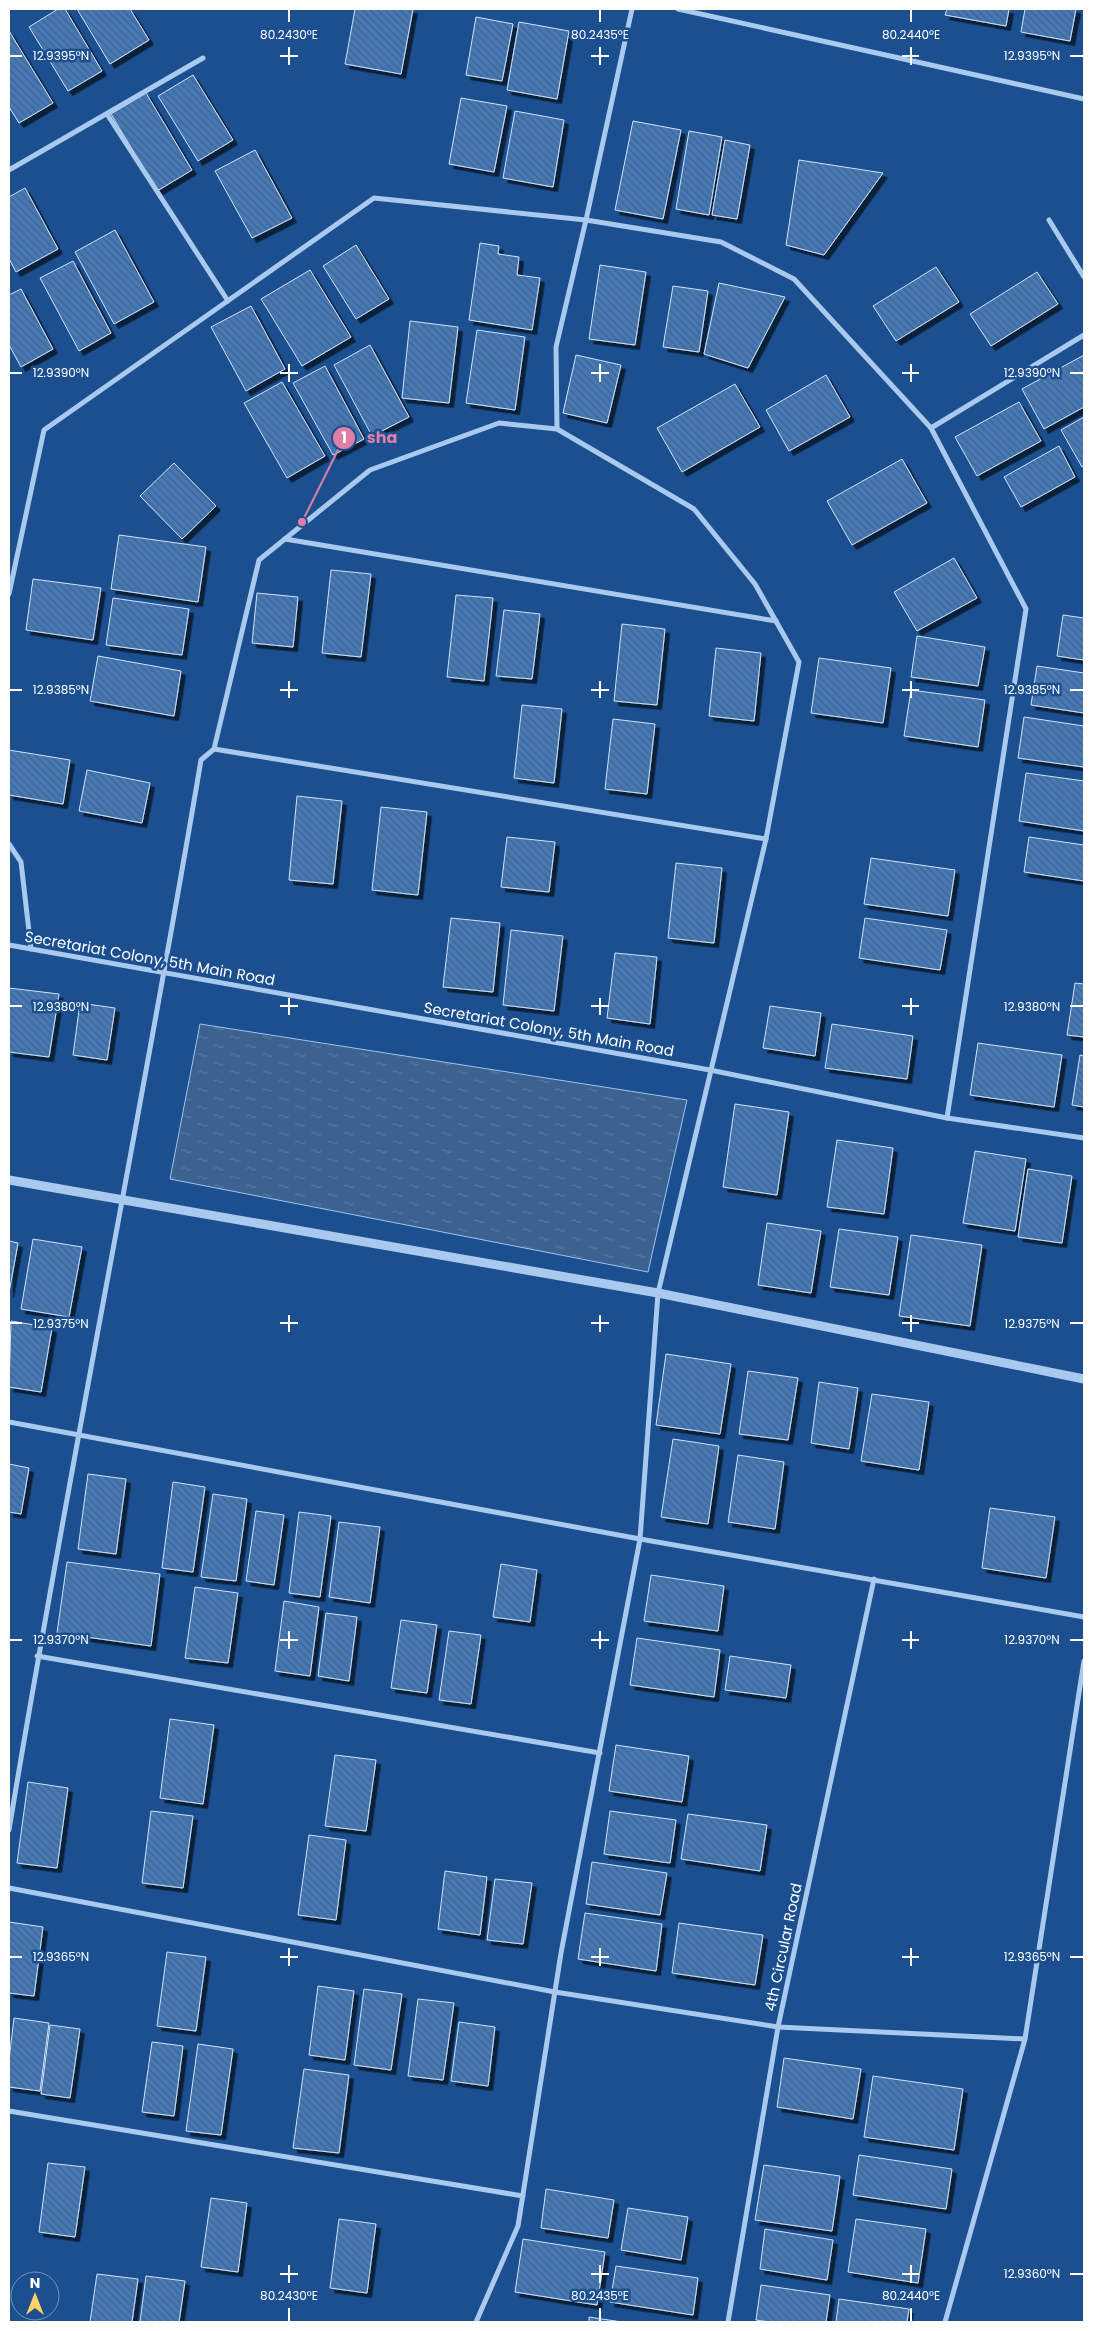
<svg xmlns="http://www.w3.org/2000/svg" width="1093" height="2331" viewBox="0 0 1093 2331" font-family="Poppins,sans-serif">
<defs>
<pattern id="water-ripples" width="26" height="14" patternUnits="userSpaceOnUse" patternTransform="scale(1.25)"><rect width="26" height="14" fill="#3c6290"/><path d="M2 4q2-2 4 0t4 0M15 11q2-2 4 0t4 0" fill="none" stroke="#597aa1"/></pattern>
<pattern id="building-back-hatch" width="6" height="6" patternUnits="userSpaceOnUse" patternTransform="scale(1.25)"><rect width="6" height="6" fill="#4478b7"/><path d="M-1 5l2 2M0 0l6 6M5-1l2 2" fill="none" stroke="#486282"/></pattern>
<filter id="shadow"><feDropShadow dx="4.5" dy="4.5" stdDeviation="0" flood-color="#0009"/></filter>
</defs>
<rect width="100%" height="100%" fill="#1b4f8f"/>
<!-- water -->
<polygon fill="url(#water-ripples)" stroke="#9cc4f0" points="200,1024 687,1100 648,1272 170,1179"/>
<!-- building -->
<g fill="url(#building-back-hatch)" stroke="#cfe3fa" filter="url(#shadow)">
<polygon points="58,9 65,9 102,71 68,91 29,27"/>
<polygon points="77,9 130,9 149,40 110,64"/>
<polygon points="355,9 413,9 401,74 345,64"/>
<polygon points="947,9 1009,9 1006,26 945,15"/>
<polygon points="1025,9 1076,9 1070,41 1021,32"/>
<polygon points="476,17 513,24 502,81 466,75"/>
<polygon points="519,22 569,31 557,99 507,90"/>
<polygon points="9,31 53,103 19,123 9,107"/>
<polygon points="193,75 233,140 198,161 158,96"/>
<polygon points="146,93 192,170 157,191 111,114"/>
<polygon points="461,98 507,106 494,172 449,164"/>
<polygon points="515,111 564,120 553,187 503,178"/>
<polygon points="633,121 681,130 663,219 615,210"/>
<polygon points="689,131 722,137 709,215 676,209"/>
<polygon points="725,140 750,145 737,219 712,215"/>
<polygon points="255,150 292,218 252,238 215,171"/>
<polygon points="799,160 883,173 824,255 786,245"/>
<polygon points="25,188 58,249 16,272 9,259 9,197"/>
<polygon points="115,230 154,302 114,324 75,252"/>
<polygon points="480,243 499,246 498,254 519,257 517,275 540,278 532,330 469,320"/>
<polygon points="356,245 389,299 356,319 323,266"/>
<polygon points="73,261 111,333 79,351 40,278"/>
<polygon points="600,265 646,272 635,345 589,339"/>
<polygon points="936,267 959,302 896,341 873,306"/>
<polygon points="310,270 351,337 302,366 261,299"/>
<polygon points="1037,272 1058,304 991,346 970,314"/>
<polygon points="719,283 785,297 748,368 704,354"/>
<polygon points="673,286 708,291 699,352 663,347"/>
<polygon points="21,289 53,349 21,367 9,345 9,295"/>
<polygon points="251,306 285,369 246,391 211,327"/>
<polygon points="410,321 458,327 449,403 402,398"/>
<polygon points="477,330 525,337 515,410 466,403"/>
<polygon points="370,345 409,417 372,436 334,365"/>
<polygon points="576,355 621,365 607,423 563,413"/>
<polygon points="1084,355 1084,407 1044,429 1022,389"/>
<polygon points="325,366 364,439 333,455 293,383"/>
<polygon points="826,375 850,417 789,451 766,410"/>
<polygon points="282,382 325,456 287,478 244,403"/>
<polygon points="735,384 760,427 682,472 657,428"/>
<polygon points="1019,402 1041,441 977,476 955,437"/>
<polygon points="1084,417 1084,466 1082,467 1061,430"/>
<polygon points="1059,446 1075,477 1021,507 1004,477"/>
<polygon points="902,459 927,503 852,545 827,501"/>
<polygon points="174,463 216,506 182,539 140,496"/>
<polygon points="119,535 206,547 198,602 111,589"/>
<polygon points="954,558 977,598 917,631 894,592"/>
<polygon points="331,570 371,574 361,657 322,653"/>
<polygon points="33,579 101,588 93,640 26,630"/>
<polygon points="257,593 298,597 293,647 252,643"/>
<polygon points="456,595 493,598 484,681 447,677"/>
<polygon points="113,598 189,609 182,655 106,645"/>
<polygon points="504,610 540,614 532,679 496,676"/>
<polygon points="1063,615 1084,618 1084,660 1057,656"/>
<polygon points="622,624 665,629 657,705 614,701"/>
<polygon points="917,636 985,647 978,686 911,677"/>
<polygon points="716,648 761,653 754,721 709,716"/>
<polygon points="98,656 181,671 174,716 90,701"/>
<polygon points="819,658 891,668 883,723 811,713"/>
<polygon points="1037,666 1084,673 1084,713 1031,705"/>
<polygon points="911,690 985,700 978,747 904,736"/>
<polygon points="522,705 562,709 554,783 514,778"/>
<polygon points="1024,717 1084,726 1084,767 1018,758"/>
<polygon points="613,719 655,724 647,794 605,789"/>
<polygon points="9,750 70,760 63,804 9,795"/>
<polygon points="87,770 150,783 142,823 79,811"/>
<polygon points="1026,773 1084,781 1084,831 1019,821"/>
<polygon points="297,796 342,801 333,884 289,880"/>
<polygon points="381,807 427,812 418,895 372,890"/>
<polygon points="507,837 555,842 549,892 501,887"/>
<polygon points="1029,837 1084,845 1084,881 1024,872"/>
<polygon points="871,858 955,870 948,916 864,904"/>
<polygon points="676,863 722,868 714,943 668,938"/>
<polygon points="451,918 500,923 493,992 443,987"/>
<polygon points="865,918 947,930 940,970 859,958"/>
<polygon points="511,930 563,936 554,1011 503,1005"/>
<polygon points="615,953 657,957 650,1024 607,1018"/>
<polygon points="1075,983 1084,984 1084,1037 1067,1035"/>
<polygon points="9,988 59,994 49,1057 9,1052"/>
<polygon points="80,1003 115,1008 107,1060 73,1055"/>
<polygon points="770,1006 821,1013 815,1056 763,1048"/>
<polygon points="832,1024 913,1036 907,1079 825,1068"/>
<polygon points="978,1043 1062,1055 1054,1107 970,1095"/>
<polygon points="1080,1055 1084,1056 1084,1107 1072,1105"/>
<polygon points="735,1104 789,1112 777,1195 723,1187"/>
<polygon points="837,1140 893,1148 884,1214 827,1207"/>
<polygon points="975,1151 1026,1159 1015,1231 963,1223"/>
<polygon points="1028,1169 1072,1176 1062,1243 1018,1237"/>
<polygon points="767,1223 821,1231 811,1293 758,1285"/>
<polygon points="839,1229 898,1237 889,1295 830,1287"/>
<polygon points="911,1235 982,1245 970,1326 899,1316"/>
<polygon points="33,1239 82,1247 69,1317 21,1309"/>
<polygon points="9,1241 18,1243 9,1293"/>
<polygon points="11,1321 52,1328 41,1392 9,1387"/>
<polygon points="666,1354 731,1364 720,1434 656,1425"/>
<polygon points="748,1371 798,1378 788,1440 739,1434"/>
<polygon points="819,1382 858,1388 849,1449 811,1443"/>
<polygon points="872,1394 929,1402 919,1470 861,1461"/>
<polygon points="673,1439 719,1446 708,1524 661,1517"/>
<polygon points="738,1455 784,1462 775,1529 728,1522"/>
<polygon points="9,1464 29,1468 21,1514 9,1512"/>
<polygon points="88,1474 126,1479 116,1554 78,1549"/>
<polygon points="173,1482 205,1487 193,1572 162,1568"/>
<polygon points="213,1494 247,1499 236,1581 201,1577"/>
<polygon points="990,1508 1055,1517 1046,1578 982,1568"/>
<polygon points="256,1511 284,1515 274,1585 246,1581"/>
<polygon points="299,1512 331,1516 320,1597 289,1593"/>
<polygon points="339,1522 380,1527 370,1603 329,1597"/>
<polygon points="67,1562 160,1574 151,1646 57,1633"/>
<polygon points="501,1564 537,1570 530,1622 493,1617"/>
<polygon points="651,1575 724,1586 718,1631 644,1621"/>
<polygon points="195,1587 238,1593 228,1663 185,1658"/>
<polygon points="284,1601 319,1607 310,1676 275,1671"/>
<polygon points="326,1613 357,1617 349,1681 318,1676"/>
<polygon points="401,1620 437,1625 427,1693 391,1688"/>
<polygon points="449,1631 481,1635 471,1704 439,1700"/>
<polygon points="637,1638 720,1650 714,1697 630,1685"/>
<polygon points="730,1656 791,1665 786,1698 725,1690"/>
<polygon points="170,1719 214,1725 203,1804 160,1798"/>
<polygon points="616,1745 689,1756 682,1802 609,1791"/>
<polygon points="335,1755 376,1760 366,1831 325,1826"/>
<polygon points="28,1782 68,1788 57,1868 17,1863"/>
<polygon points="151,1811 193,1816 183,1888 142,1883"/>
<polygon points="610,1811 676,1820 670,1863 604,1854"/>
<polygon points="688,1814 767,1825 760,1871 681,1859"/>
<polygon points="309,1835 346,1840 336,1920 298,1915"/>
<polygon points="592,1862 667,1873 660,1915 586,1904"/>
<polygon points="445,1871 487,1877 480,1935 438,1929"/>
<polygon points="495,1879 532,1883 523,1944 487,1940"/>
<polygon points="585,1913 662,1924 656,1971 578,1959"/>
<polygon points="9,1922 43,1927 34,1996 9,1993"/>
<polygon points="679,1923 763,1935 755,1985 672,1973"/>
<polygon points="167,1952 206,1957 196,2031 157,2026"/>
<polygon points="318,1986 354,1991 345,2060 309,2055"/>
<polygon points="364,1989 402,1994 391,2070 354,2065"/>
<polygon points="418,1999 454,2003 443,2080 408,2076"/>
<polygon points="14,2018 49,2023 40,2091 9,2087 9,2060"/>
<polygon points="459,2022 495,2027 488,2086 451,2081"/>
<polygon points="50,2025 80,2029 70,2098 41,2094"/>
<polygon points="152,2042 183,2046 174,2116 142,2112"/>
<polygon points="198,2044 233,2049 221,2135 186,2131"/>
<polygon points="784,2058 861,2069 853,2119 777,2107"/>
<polygon points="304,2069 349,2075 339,2153 293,2148"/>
<polygon points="873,2076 963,2089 954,2150 864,2137"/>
<polygon points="859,2155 952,2169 946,2209 853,2195"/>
<polygon points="48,2163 85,2167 75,2237 39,2232"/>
<polygon points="764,2165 840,2176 832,2231 755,2220"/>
<polygon points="546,2189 614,2200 608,2238 541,2228"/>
<polygon points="211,2198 247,2203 238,2272 201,2267"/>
<polygon points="628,2208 688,2217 681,2260 621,2250"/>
<polygon points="339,2219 376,2224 367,2293 330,2288"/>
<polygon points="856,2219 926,2229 918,2283 848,2272"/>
<polygon points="765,2229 833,2240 827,2280 760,2269"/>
<polygon points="523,2239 605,2252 597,2305 515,2292"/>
<polygon points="616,2266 698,2278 693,2315 610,2302"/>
<polygon points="97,2274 138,2279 132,2322 90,2322"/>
<polygon points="146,2276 185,2281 179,2322 140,2322"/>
<polygon points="761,2285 830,2295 826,2322 770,2322 756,2320"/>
<polygon points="839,2299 909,2309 907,2322 836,2322"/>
<polygon points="589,2317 622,2322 589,2322"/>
</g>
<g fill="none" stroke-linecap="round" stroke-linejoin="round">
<!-- minor -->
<g stroke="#a9c9ee" stroke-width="5">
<polyline points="678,9 1084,99"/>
<polyline points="107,114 228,301"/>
<polyline points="9,170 203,58"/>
<polyline points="1049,220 1084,277"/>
<polyline points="931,428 1084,335"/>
<polyline points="557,429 556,347 586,220 632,9"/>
<polyline points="285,539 776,621"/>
<polyline points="9,594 44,430 374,198 586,220 721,242 794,279 931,428 1026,609 947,1118"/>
<polyline points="214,749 766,839"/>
<polyline points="9,844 21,862 31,949"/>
<polyline points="9,945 710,1070 947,1118 1084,1138"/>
<polyline points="9,1422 640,1539 1084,1617"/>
<polyline points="37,1656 600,1753"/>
<path d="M9,1830C68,1472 141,1117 201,760L214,749L259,560L370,470L499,423L557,429L694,509L755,584L799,662L766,839L658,1293L640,1539L561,1953L518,2226L476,2322"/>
<polyline points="9,1888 555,1992 778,2027 1025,2039"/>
<polyline points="9,2111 523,2196"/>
<polyline points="728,2322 778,2027 874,1579"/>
<polyline points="945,2322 1025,2039 1084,1661"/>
</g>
<!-- tertiary -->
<polyline stroke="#a9c9ee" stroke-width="9" points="9,1180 658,1293 1084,1379"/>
</g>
<!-- ticks -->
<path fill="none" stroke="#fff" stroke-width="2" d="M289,10V22M600,10V22M911,10V22M289,47V65M600,47V65M911,47V65M10,56H22M280,56H298M591,56H609M902,56H919M1070,56H1083M289,364V382M600,364V382M911,364V382M10,373H22M280,373H298M591,373H609M902,373H919M1070,373H1083M289,681V698M600,681V698M911,681V698M10,690H22M280,690H298M591,690H609M902,690H919M1070,690H1083M289,998V1015M600,998V1015M911,998V1015M10,1006H22M280,1006H298M591,1006H609M902,1006H919M1070,1006H1083M289,1315V1332M600,1315V1332M911,1315V1332M10,1323H22M280,1323H298M591,1323H609M902,1323H919M1070,1323H1083M289,1631V1649M600,1631V1649M911,1631V1649M10,1640H22M280,1640H298M591,1640H609M902,1640H919M1070,1640H1083M289,1948V1966M600,1948V1966M911,1948V1966M10,1957H22M280,1957H298M591,1957H609M902,1957H919M1070,1957H1083M289,2265V2283M600,2265V2283M911,2265V2283M280,2274H298M591,2274H609M902,2274H919M1070,2274H1083M289,2308V2321M600,2308V2321M911,2308V2321"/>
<g text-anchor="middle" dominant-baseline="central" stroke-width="5" stroke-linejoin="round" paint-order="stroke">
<!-- street labels -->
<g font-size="15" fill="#fff" stroke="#1b4f8f">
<text transform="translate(150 958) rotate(10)">Secretariat Colony, 5th Main Road</text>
<text transform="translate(549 1029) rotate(10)">Secretariat Colony, 5th Main Road</text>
<text transform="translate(783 1947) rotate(-78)">4th Circular Road</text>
</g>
</g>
<g font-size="12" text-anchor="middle" fill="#fff" stroke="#1b4f8f" stroke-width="5" stroke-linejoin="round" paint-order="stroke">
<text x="289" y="39">80.2430°E</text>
<text x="600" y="39">80.2435°E</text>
<text x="911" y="39">80.2440°E</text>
<text x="61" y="60">12.9395°N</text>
<text x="1032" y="60">12.9395°N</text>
<text x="61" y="377">12.9390°N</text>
<text x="1032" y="377">12.9390°N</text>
<text x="61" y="694">12.9385°N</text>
<text x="1032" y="694">12.9385°N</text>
<text x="61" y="1011">12.9380°N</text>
<text x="1032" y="1011">12.9380°N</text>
<text x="61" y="1328">12.9375°N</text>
<text x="1032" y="1328">12.9375°N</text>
<text x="61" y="1644">12.9370°N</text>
<text x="1032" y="1644">12.9370°N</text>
<text x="61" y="1961">12.9365°N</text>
<text x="1032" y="1961">12.9365°N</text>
<text x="1032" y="2278">12.9360°N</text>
<text x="289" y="2300">80.2430°E</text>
<text x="600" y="2300">80.2435°E</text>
<text x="911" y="2300">80.2440°E</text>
</g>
<!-- callouts -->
<path fill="none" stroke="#dd80a5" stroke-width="2" d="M302 522L344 438"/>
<g fill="#dd80a5" stroke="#1b4f8f" stroke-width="2">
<circle cx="302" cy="522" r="5"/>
<circle cx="344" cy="438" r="12"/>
</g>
<g font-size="15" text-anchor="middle" font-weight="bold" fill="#fff">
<text x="344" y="443">1</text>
</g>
<g font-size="16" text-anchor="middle" font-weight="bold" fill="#dd80a5" stroke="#1b4f8f" stroke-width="5" stroke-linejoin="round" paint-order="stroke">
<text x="382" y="443">sha</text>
</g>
<!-- border -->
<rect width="1093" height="2331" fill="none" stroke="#ffffff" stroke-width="20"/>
<!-- north arrow -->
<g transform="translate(35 2296)"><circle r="24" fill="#1b4f8f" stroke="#7695bc"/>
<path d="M0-4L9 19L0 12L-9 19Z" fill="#ffd166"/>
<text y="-8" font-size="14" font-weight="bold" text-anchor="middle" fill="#ffffff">N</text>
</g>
</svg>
